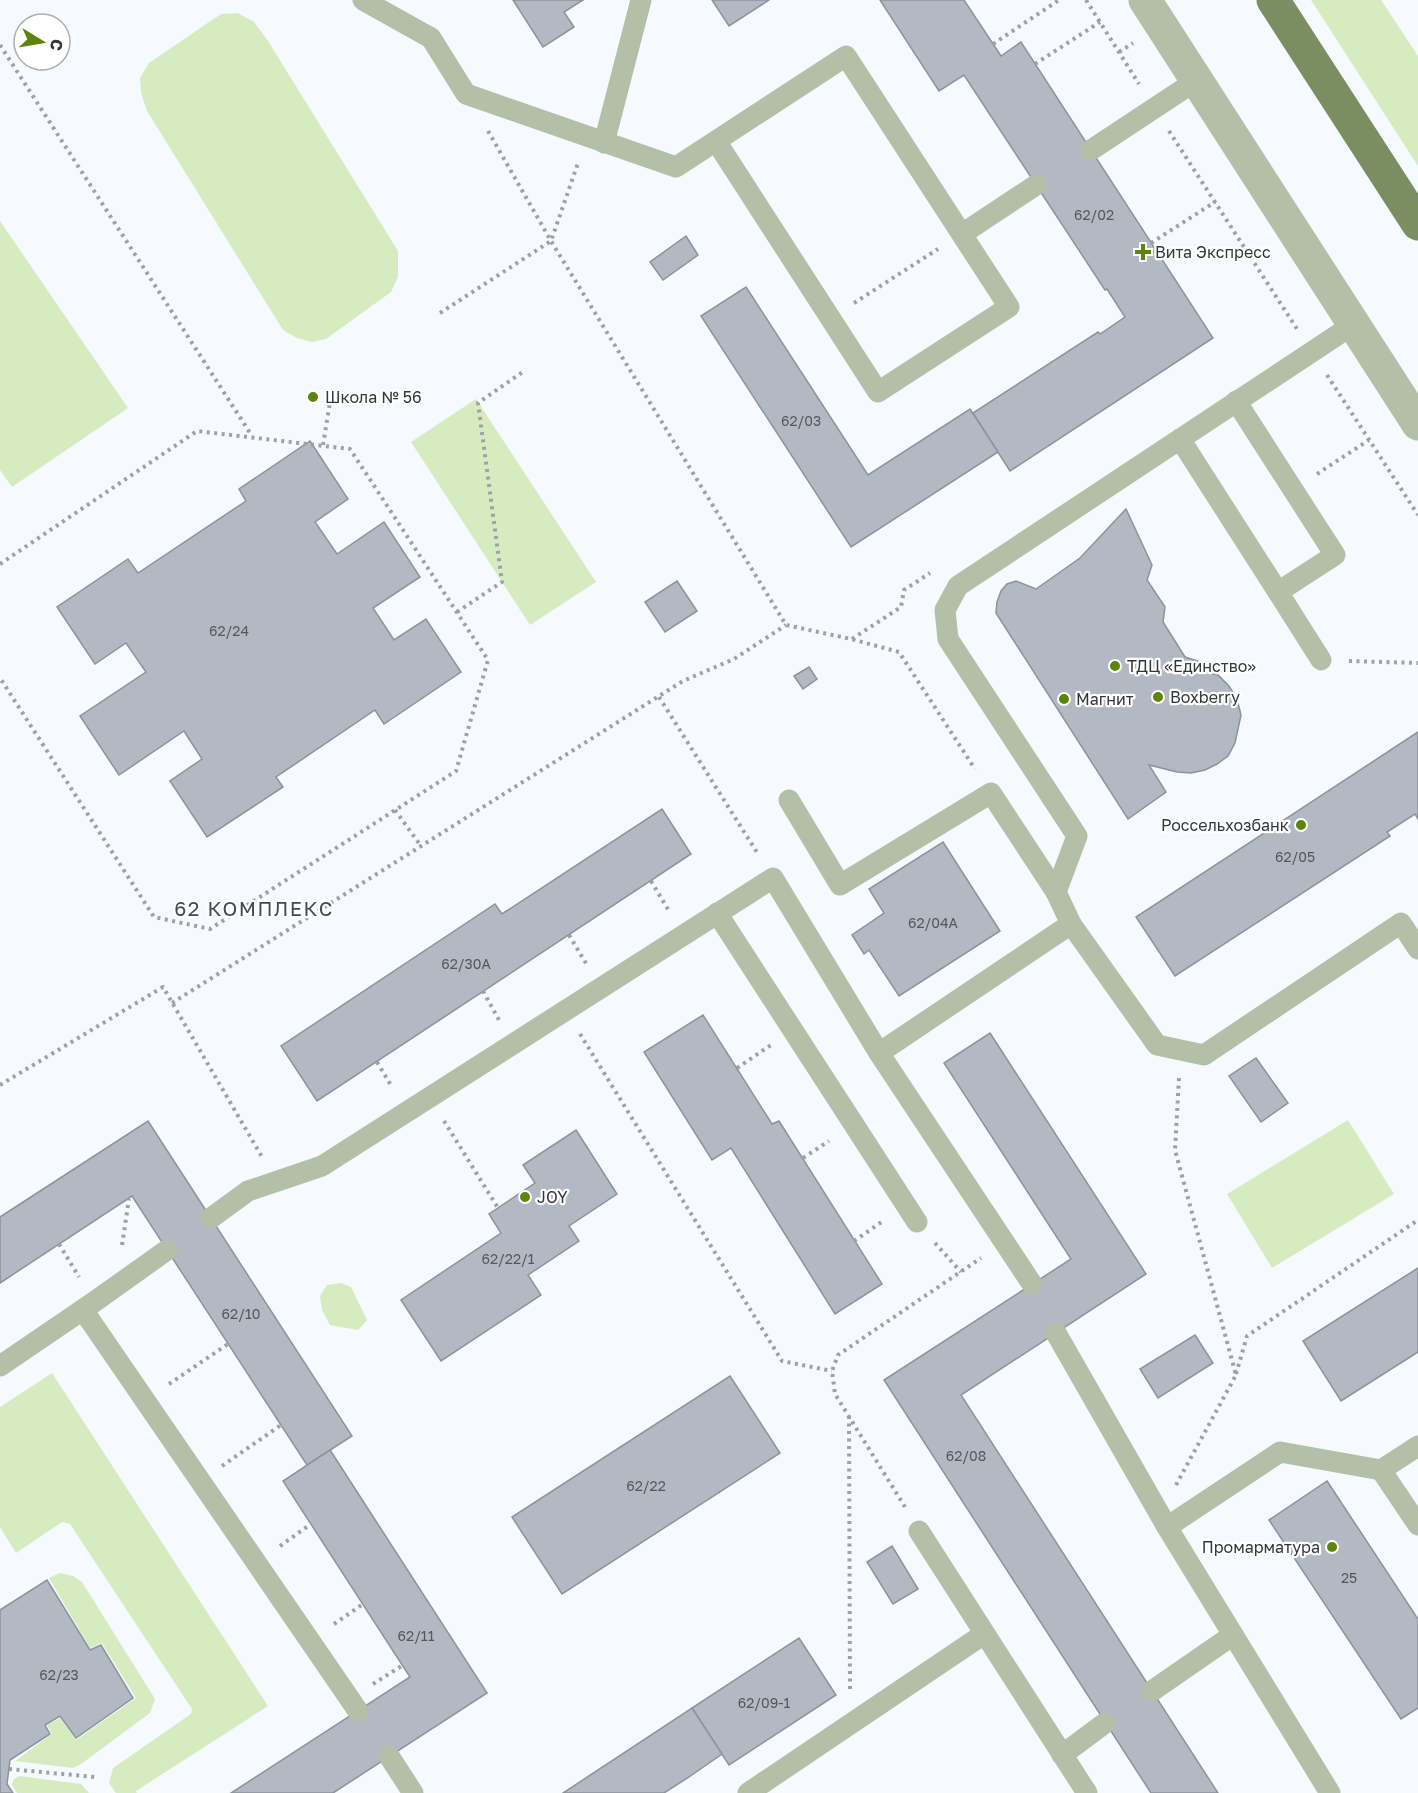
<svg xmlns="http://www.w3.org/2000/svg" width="1418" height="1793" viewBox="0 0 1418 1793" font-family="'Golos Text',sans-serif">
<rect width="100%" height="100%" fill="#f6f9fd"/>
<!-- green -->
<g fill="#d7ebc1">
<polygon points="1311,0 1381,0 1418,56 1418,166"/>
<polygon points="238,13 254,22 268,41 398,251 398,277 391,292 326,339 312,342 297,338 283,330 147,111 141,93 140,78 149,63 221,14"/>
<polygon points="0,221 128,408 12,487 0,470"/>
<polygon points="476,399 596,582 530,625 411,442"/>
<polygon points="1348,1120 1394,1194 1272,1268 1227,1194"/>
<polygon points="341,1283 351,1287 367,1320 358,1330 330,1325 322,1310 320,1296 327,1285"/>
<polygon points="52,1373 268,1706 136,1791 137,1793 116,1793 109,1783 113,1768 191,1714 192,1709 70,1524 62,1522 16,1553 0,1527 0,1407"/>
<polygon points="60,1573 73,1576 82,1582 155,1699 150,1713 81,1764 73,1768 15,1761 52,1734 47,1725 60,1718 76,1740 136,1698 102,1643 90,1648 49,1578"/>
<polygon points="19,1776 81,1784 89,1793 17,1793 12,1785 13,1780"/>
</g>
<!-- building -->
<g fill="#b2b9c2" stroke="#8d939c" stroke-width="1.5">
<polygon points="513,0 583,0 564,12 574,27 543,47"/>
<polygon points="712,0 769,0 729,26"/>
<polygon points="880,0 964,0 1001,56 1021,42 1213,338 1010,471 973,413 1098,332 1100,334 1125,317 1107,289 1105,290 964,75 939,91"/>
<polygon points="686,236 698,255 663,280 650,262"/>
<polygon points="746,287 868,475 970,409 998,452 851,547 701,316"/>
<polygon points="310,441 348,499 315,522 337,554 384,522 420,577 373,608 394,640 426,619 461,672 384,724 375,710 276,777 283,787 207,837 170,781 202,759 184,731 119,775 80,716 146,672 126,643 95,664 57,607 128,559 138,573 246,501 239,489"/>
<polygon points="1126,509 1152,565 1147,580 1165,607 1163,622 1185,657 1198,661 1202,671 1218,675 1229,686 1237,699 1241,715 1235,743 1228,756 1217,764 1205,770 1191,773 1177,772 1149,765 1166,792 1128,819 996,613 997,602 1001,591 1007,584 1016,581 1036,589 1080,558"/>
<polygon points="677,581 697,611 665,632 645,602"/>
<polygon points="809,667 817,679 803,689 794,676"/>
<polygon points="1418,732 1418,819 1415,814 1387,832 1390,836 1175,976 1136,917"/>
<polygon points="662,809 691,854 317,1101 281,1046 495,904 502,914"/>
<polygon points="943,842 1000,931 899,996 869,950 864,954 852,935 884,913 869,889"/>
<polygon points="703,1015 772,1124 779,1121 882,1284 835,1314 731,1148 712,1160 644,1052"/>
<polygon points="990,1033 1146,1274 961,1395 1218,1793 1151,1793 884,1380 1071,1259 944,1063"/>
<polygon points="1256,1058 1288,1103 1261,1122 1229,1076"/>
<polygon points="148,1121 352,1436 307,1465 132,1196 0,1283 0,1217"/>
<polygon points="576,1130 617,1194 569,1226 579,1241 528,1275 541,1295 441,1361 401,1300 501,1233 489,1214 535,1183 523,1165"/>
<polygon points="1418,1268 1418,1352 1341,1401 1303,1341"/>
<polygon points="1195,1335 1213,1363 1158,1398 1140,1369"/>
<polygon points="730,1376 780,1453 562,1594 512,1517"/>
<polygon points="330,1450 487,1693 333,1793 231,1793 410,1677 283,1481"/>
<polygon points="1327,1481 1418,1619 1418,1708 1401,1719 1269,1520"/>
<polygon points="892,1546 918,1589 893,1604 867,1562"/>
<polygon points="47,1580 90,1650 101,1645 133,1698 76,1738 60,1716 45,1725 50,1734 10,1760 7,1784 13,1793 0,1793 0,1610"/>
<polygon points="799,1638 836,1695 729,1765 692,1708"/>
<polygon points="692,1708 722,1754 689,1777 664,1793 563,1793"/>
</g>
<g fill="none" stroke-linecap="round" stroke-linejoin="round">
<!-- path -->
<g stroke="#9ea1a5" stroke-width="4" stroke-dasharray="3 4.5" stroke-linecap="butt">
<polyline points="1086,0 1139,84"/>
<polyline points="993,44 1059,0"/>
<polyline points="0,45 252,436"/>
<polyline points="1119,52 1133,43"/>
<polyline points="1035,64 1100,22"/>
<polyline points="488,131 551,241 786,625 851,639 899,652 975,769"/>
<polyline points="1169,131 1297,329"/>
<polyline points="1151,243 1215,202"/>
<polyline points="854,303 938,249"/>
<polyline points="440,313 551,241 578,163"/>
<polyline points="1327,375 1418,515"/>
<polyline points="323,445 332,390"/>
<polyline points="1317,474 1369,440"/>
<polyline points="0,564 197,431 350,449 488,660 456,771 210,929 154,917 0,678"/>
<polyline points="457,612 502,582 478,403 524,371"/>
<polyline points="852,639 901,607 904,590 930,573"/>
<polyline points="1349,661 1418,663"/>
<polyline points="659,697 758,854"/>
<polyline points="395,810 421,846"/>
<polyline points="651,881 669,911"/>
<polyline points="569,935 587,965"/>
<polyline points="483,991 499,1020"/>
<polyline points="172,1003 683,681 734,659 786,625"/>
<polyline points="580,1034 782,1361 832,1371"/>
<polyline points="377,1062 392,1087"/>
<polyline points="737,1068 771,1045"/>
<polyline points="0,1085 163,987 262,1157"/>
<polyline points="444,1121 498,1208"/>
<polyline points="803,1158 829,1141"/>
<polyline points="854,1241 883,1221"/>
<polyline points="935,1243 961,1272"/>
<polyline points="59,1244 79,1277"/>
<polyline points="122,1245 129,1199"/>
<polyline points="1236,1374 1247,1336 1418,1220"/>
<polyline points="169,1384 228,1344"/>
<polyline points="849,1416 850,1691"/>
<polyline points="222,1466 281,1425"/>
<polyline points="1176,1485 1236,1375 1175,1150 1179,1078"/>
<polyline points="905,1507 835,1394 832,1371 838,1355 981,1258"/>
<polyline points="280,1546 311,1524"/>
<polyline points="334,1624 363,1604"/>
<polyline points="373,1684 403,1665"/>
<polyline points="9,1769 95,1777"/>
</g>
<!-- service -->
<g stroke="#b4bfa7" stroke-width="21">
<polyline points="363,0 431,38 466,94 676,167 846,56 1009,307 878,392 716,141"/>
<polyline points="604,143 641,0"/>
<polyline points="1091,150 1197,80"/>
<polyline points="962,234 1036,185"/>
<polyline points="1180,439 1278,592 1335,555 1236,401"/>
<polyline points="1278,592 1321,660"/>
<polyline points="789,800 840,885 991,793 1056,892"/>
<polyline points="717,913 917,1222"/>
<polyline points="1071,924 1056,892 1077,836 948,639 945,610 958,586 1354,324"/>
<polyline points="879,1053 1071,924 1157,1045 1204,1055 1401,923 1418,949"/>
<polyline points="211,1218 248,1191 322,1166 773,878 879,1053 1032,1284"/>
<polyline points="83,1310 358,1711"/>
<polyline points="1056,1333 1167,1527 1330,1793"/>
<polyline points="0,1366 94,1302 167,1250"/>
<polyline points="1381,1470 1418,1525"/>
<polyline points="1167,1527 1280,1452 1381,1470 1418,1446"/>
<polyline points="919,1531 1087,1793"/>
<polyline points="1152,1691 1233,1635"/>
<polyline points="1062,1755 1105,1723"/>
<polyline points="389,1756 413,1793"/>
<polyline points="748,1793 984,1634"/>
</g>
<!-- minor -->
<polyline stroke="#b4bfa7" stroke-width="33" points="1145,0 1418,424"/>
<!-- primary -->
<polyline stroke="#7a8e62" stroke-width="33" points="1273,0 1418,224"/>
</g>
<!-- markers -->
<g fill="#5d850c" stroke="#fff" stroke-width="2">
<path d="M1140 243h6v6h6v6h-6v6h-6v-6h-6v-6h6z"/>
<circle cx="313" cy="397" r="6"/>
<circle cx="1115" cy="666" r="6"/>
<circle cx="1158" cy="697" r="6"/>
<circle cx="1064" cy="699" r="6"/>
<circle cx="1301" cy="825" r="6"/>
<circle cx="525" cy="1197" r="6"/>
<circle cx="1332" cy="1547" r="6"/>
</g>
<g text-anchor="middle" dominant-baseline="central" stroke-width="4.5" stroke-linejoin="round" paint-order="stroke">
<!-- number labels -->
<g font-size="14" fill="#54585c">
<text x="1094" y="214">62/02</text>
<text x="801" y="420">62/03</text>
<text x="229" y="630">62/24</text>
<text x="1295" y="856">62/05</text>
<text x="933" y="922">62/04А</text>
<text x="466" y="963">62/30А</text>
<text x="508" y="1258">62/22/1</text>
<text x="241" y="1313">62/10</text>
<text x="966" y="1455">62/08</text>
<text x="646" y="1485">62/22</text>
<text x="1349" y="1577">25</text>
<text x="416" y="1635">62/11</text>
<text x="59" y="1674">62/23</text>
<text x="764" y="1702">62/09-1</text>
</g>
<!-- poi labels -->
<g font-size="16" fill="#34373a" stroke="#fff" text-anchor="start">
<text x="1155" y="252">Вита Экспресс</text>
<text x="325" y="397">Школа № 56</text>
<text x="1127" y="666">ТДЦ «Единство»</text>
<text x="1170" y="697">Boxberry</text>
<text x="1076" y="699">Магнит</text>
<text x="1289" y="825" text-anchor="end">Россельхозбанк</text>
<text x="537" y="1197">JOY</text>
<text x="1320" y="1547" text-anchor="end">Промарматура</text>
</g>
<!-- quarter labels -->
<g font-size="20" letter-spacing="1.5" fill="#434950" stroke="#fff">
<text x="254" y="908">62 КОМПЛЕКС</text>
</g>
</g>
<!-- north arrow -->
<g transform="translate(42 42) rotate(101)"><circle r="28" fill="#ffffff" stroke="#aeafb0" stroke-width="1.5"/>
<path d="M0-4.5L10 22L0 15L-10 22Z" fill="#5d850c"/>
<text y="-9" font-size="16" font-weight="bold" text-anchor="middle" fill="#34373a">С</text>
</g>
</svg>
